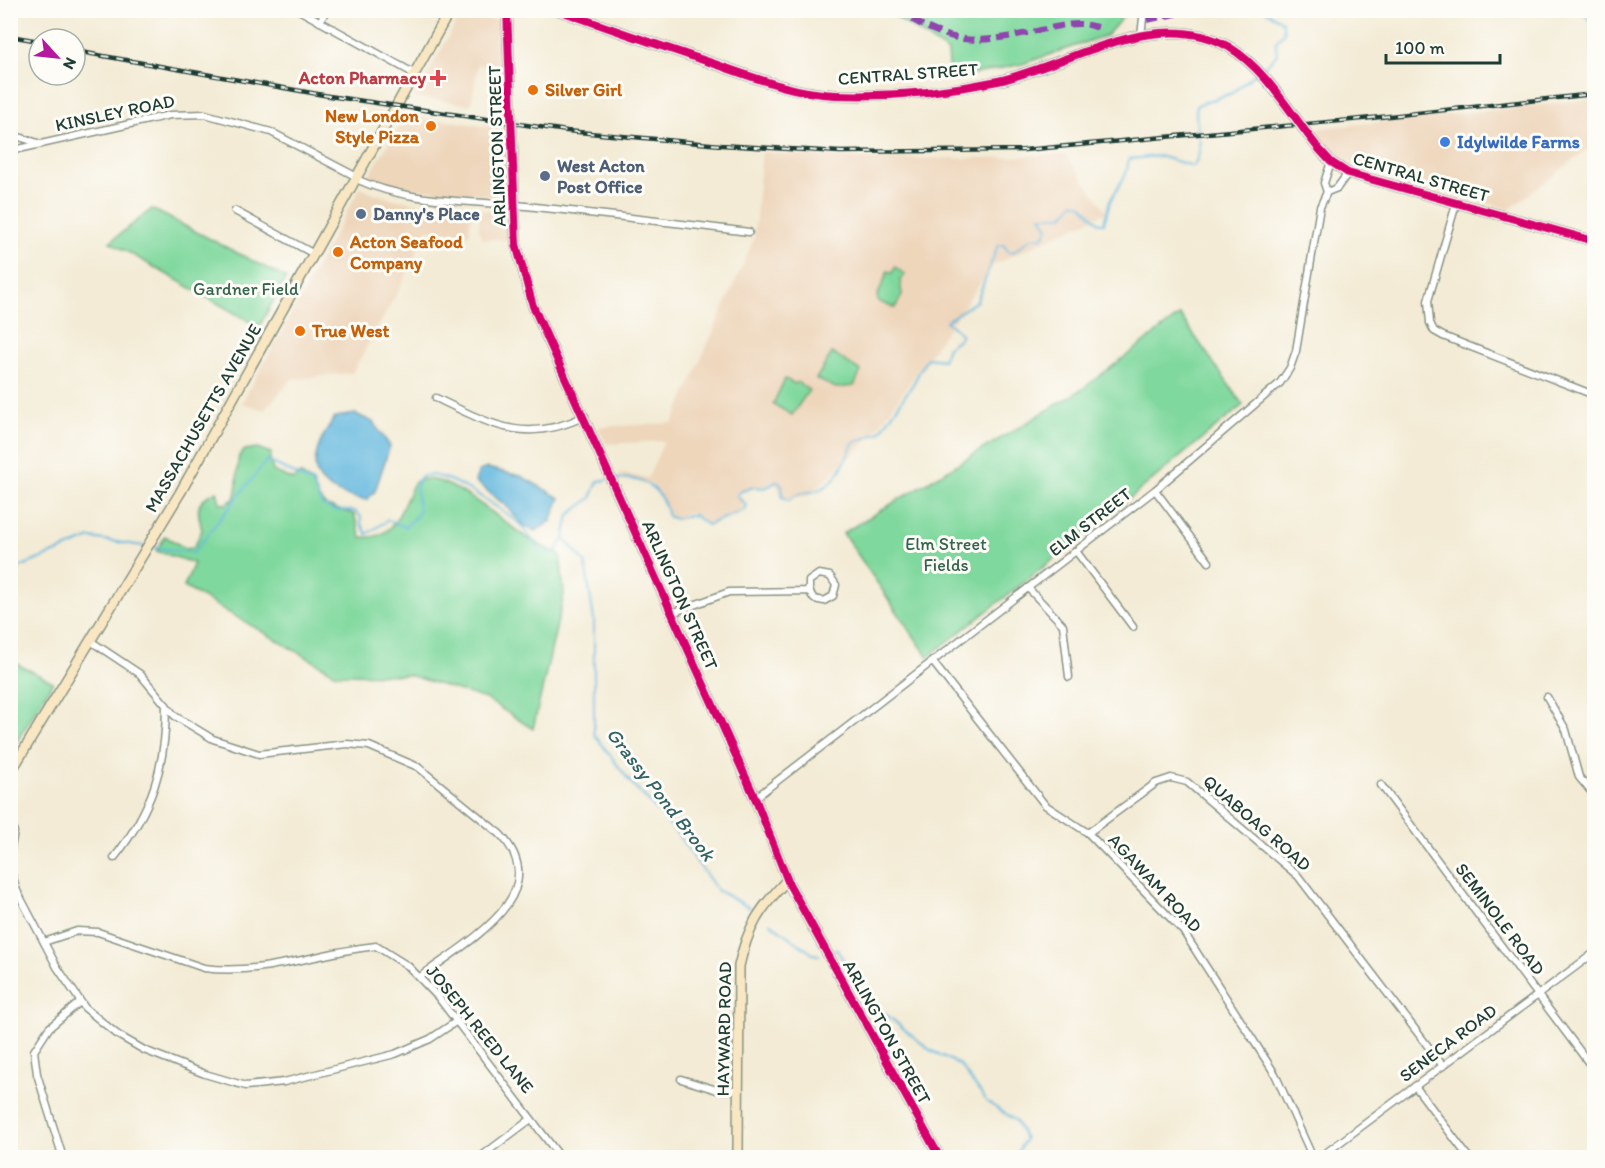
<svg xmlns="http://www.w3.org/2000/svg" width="1605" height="1168" viewBox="0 0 1605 1168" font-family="Itim,sans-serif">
<rect width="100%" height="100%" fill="#fdfcf7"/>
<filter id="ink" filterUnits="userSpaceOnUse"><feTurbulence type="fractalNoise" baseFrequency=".0167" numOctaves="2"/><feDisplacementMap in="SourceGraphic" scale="12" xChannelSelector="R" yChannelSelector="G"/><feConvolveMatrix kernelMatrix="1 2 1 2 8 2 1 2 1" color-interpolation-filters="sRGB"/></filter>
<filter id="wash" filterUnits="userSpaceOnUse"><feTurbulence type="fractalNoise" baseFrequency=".008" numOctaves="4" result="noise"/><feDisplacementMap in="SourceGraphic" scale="24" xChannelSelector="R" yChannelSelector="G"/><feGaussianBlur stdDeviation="1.35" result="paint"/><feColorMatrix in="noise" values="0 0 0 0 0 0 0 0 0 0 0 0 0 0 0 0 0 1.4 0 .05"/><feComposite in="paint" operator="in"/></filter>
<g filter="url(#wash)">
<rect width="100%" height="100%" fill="#f3ebd5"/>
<!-- built -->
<g fill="#eed6bb">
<polygon points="463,11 473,11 489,19 501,20 503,73 478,64 471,105 414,97"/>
<polygon points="1594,99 1594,144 1510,209 1359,168 1332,150 1314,129"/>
<polygon points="406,115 506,129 505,197 405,188 368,177"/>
<polygon points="762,152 864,159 991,158 1065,154 1107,212 993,265 872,436 808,496 785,498 773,481 765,486 736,491 743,505 740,510 712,524 705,523 696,514 687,513 673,520 652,484 620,476 619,473 648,478 664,441 606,444 598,427 673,423 754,239"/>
<polygon points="360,188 388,198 429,206 429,213 431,206 472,209 469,234 427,230 403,282 352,373 292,379 264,410 242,403"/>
<polygon points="479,210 505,213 509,240 483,239 479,231"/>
</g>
<!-- green -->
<g fill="#7fd89d" stroke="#4f8a68" stroke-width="1.5">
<polygon points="887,11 1128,11 1107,35 1022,64 950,79 948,52"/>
<polygon points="152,209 286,278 259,327 110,242"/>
<polygon points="895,267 905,275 900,280 902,295 895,308 879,302 877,297 888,271 892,273"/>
<polygon points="1180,315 1243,405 1095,527 928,657 843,533 1081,390"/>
<polygon points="832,353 861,371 854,386 836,388 816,379"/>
<polygon points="785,379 795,384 797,382 809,390 792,415 773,404"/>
<path d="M257,448L271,453L270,460L273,471L293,480L300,474L313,483L318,497L326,506L354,514L361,537C397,541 401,506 414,483C437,463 503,522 523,535C535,543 546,549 560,554L564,594L533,729L486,699L409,675L336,674L184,587L194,563L156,551L165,536L186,549L194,547L202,530C197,509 194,501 217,491L220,503L226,504L234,499C239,485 236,470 239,456L245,450Z"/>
<polygon points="11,661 53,682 11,751"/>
</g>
<!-- water -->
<g fill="#62b7de" stroke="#407a89" stroke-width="1.5">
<path d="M356,414L373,422L390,446L375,491L367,500C307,491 303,463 335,417Z"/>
<polygon points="487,468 521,476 560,498 551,521 536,531 524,526 506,506 475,481 479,471"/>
</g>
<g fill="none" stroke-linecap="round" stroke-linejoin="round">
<!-- stream -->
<g stroke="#62b7de" stroke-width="2">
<polyline points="1580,10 1594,24"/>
<polyline points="1260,70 1277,55 1276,42 1284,32 1282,21 1264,10"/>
<path d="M615,479C644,476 662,488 668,516L675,519L694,515L707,525L744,510L746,505L737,496L739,492L754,487L765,488L778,481L782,485V497L789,500C797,493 805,493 815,491C837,485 845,462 853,443L880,432L913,384L927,358L943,360L948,347L961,337V334L946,321L977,301L998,245H1004L1008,251L1013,252L1031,238L1043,237L1048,228L1041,216H1063L1074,202L1082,205L1099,223H1104L1110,201L1126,174L1129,159L1159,156L1193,166C1208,147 1192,125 1197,105L1232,93L1256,73"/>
<polyline points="564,539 585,562 594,620 594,734 628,779 673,828 717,890 750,908"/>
<path d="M151,547L193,553L267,460L312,483L322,505L333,510L355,511L361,517V524L367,534L388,520L405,527L419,513C419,503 414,491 418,481C430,458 500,509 514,519C527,528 532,546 545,553L556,551L564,539L569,515L591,498L598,481L607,480"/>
<polyline points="10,571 91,538 143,546"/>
<polyline points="770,923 813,954 819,955"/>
<polyline points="834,950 837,950 867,999 930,1050 960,1065 987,1102 1015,1120 1025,1139 1015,1158"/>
</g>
</g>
</g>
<g filter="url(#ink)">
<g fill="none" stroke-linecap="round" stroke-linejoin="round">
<!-- street casing -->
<g stroke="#899484" stroke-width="9">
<g id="street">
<polyline points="299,10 415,74"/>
<polyline points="320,22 326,10"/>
<polyline points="1141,35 1144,10"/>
<polyline points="10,134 41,144"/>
<polyline points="10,151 170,115 205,114 271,132 357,177"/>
<path d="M356,179C410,204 469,200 526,206C601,214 675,223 749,232"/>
<polyline points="1327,192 1324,183 1331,162"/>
<polyline points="1456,204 1428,301 1430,323 1434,331 1443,336 1594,395"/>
<polyline points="235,211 314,254"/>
<path d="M436,398C492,425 525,445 585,416"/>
<polyline points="1155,490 1209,562"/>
<polyline points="1076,551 1133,627"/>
<polyline points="1028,588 1063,625 1069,677"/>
<polyline points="672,613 729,592 809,591 814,599 824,601 833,596 836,585 830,576 819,574 809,581 809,591"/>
<path d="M92,642L140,674L175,716L213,739L259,754L347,744L369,746L418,767L500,834C558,895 463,944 420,977"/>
<polyline points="932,661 1045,805 1088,833 1183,931 1275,1074 1313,1158"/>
<polyline points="1547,697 1566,730 1579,777 1594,795"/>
<polyline points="1381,785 1594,1070"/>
<polyline points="755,798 1155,490 1280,383 1290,368 1296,351 1320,207 1327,192 1337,188 1348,173"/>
<polyline points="10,818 14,832 10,853"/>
<polyline points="1088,833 1156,783 1171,778 1187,782 1298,876 1443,1066"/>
<path d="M114,858C152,810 166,767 166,705"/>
<polyline points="10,868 17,891 57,967 85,1008 118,1035 144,1050 205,1074 246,1086 284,1082 395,1054 430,1039 457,1021"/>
<path d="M44,942L77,931L98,932L204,968C262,976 319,952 376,946L408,966L438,997L561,1158"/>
<polyline points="681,1079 717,1090 738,1090"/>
<polyline points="1415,1086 1469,1158"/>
<polyline points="63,1158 37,1074 34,1051 49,1028 80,1002"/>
<polyline points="479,1158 531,1119"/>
<polyline points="1319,1158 1594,953"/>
</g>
</g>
<!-- secondary casing -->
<g stroke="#899484" stroke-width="12">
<g id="secondary">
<polyline points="507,10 516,244 533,306 755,798 789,884 940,1158"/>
<path d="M558,10C608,28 658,45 709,62C750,76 791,93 835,95C889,97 946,92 998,81C1069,65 1158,5 1229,47C1267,70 1291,115 1319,149L1331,162L1348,173L1594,241"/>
<polyline points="10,773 180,493 450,10"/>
<path d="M738,1158L739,966C748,926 759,910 787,880"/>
</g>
</g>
<!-- street -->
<use href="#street" stroke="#fff" stroke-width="6"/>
<!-- secondary -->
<use href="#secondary" stroke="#f9e7c3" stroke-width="9"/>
<!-- rail casing -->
<g stroke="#1f3d34" stroke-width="4.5">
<g id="rail">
<polyline points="10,36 39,41"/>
<polyline points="75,51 329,96 567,131 721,145 840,152 1024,150 1362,119 1594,94"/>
</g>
</g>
<!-- rail -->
<use href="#rail" stroke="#fdfcf7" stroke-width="2" stroke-dasharray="7" stroke-linecap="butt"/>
<!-- quiet -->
<g stroke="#8e44ad" stroke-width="6" stroke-dasharray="12 6" stroke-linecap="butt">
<path d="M897,10C958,50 982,43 1050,28C1064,25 1081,21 1095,27L1098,10"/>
<polyline points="1147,20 1195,10"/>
</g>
<!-- cycleway casing -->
<g stroke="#fdfcf7" stroke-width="11">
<g id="cycleway">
<polyline points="507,10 516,244 533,306 755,798 789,884 940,1158"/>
<path d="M558,10C608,28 658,45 709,62C750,76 791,93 835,95C889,97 946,92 998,81C1069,65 1158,5 1229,47C1267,70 1291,115 1319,149L1331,162L1348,173L1594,241"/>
</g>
</g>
<!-- cycleway -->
<use href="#cycleway" stroke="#d6006c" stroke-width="8"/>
</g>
</g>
<!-- markers -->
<path fill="#e0444e" stroke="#fdfcf7" stroke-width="2" d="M435 69h6v6h6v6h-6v6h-6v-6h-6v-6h6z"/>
<g fill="#e8710a" stroke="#fdfcf7" stroke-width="2">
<circle cx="533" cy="90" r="6"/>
<circle cx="431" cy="126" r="6"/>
<circle cx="338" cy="252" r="6"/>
<circle cx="300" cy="331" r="6"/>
</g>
<circle fill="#3f7fe0" stroke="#fdfcf7" stroke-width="2" cx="1445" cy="142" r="6"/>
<g fill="#5c6f8a" stroke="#fdfcf7" stroke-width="2">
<circle cx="545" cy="176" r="6"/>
<circle cx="361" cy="214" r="6"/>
</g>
<g text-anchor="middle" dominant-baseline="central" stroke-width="6" stroke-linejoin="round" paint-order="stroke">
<!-- street labels -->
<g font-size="18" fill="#1f3d34" stroke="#fdfcf7">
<text transform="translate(908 74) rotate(-4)">CENTRAL STREET</text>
<text transform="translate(115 113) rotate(-12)">KINSLEY ROAD</text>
<text transform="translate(497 146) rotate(-92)">ARLINGTON STREET</text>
<text transform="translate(1421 177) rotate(16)">CENTRAL STREET</text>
<text transform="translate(203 418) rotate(-60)">MASSACHUSETTS AVENUE</text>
<text transform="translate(1090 522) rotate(-38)">ELM STREET</text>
<text transform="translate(680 595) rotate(66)">ARLINGTON STREET</text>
<text transform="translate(1257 823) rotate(41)">QUABOAG ROAD</text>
<text transform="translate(1155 883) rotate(47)">AGAWAM ROAD</text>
<text transform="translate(1500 919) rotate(53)">SEMINOLE ROAD</text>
<text transform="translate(480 1029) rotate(51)">JOSEPH REED LANE</text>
<text transform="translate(724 1029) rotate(-89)">HAYWARD ROAD</text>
<text transform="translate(887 1032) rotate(61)">ARLINGTON STREET</text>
<text transform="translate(1448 1043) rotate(-37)">SENECA ROAD</text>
</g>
<!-- health labels -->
<g font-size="18" font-weight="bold" fill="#be3a42" stroke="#fdfcf7" text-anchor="end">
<text x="426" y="78">Acton Pharmacy</text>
</g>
<!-- food labels -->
<g font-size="18" font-weight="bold" fill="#c56008" stroke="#fdfcf7" text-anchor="start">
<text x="545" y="90">Silver Girl</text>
<text x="419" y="116" text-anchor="end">New London<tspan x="419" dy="21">Style Pizza</tspan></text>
<text x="350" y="242">Acton Seafood<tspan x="350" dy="21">Company</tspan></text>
<text x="312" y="331">True West</text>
</g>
<!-- shop labels -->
<g font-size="18" font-weight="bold" fill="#366cbe" stroke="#fdfcf7" text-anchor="start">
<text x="1457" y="142">Idylwilde Farms</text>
</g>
<!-- service labels -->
<g font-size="18" font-weight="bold" fill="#4e5e75" stroke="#fdfcf7" text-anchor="start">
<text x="557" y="166">West Acton<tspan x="557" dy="21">Post Office</tspan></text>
<text x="373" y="214">Danny's Place</text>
</g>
<!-- park labels -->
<g font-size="18" fill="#37644e" stroke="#fdfcf7">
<text x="246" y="289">Gardner Field</text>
<text x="946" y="544">Elm Street<tspan x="946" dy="21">Fields</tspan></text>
</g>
<!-- water labels -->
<g font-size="20" font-style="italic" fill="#336267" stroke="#fdfcf7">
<text transform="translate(661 794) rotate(52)">Grassy Pond Brook</text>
</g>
</g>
<!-- margin -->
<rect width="1605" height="1168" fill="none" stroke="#fdfcf7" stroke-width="36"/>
<!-- north arrow -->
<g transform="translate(57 57) rotate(117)"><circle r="28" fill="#fdfcf7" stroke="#a4b0a9" stroke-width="1.5"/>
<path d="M0-4.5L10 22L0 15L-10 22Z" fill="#b5179e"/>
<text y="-9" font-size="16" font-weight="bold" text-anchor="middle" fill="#1f3d34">N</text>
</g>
<!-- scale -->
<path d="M1386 54v9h114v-9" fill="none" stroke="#1f3d34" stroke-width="3"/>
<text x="1395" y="54" font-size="18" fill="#1f3d34" stroke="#fdfcf7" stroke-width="4.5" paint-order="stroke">100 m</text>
</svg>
